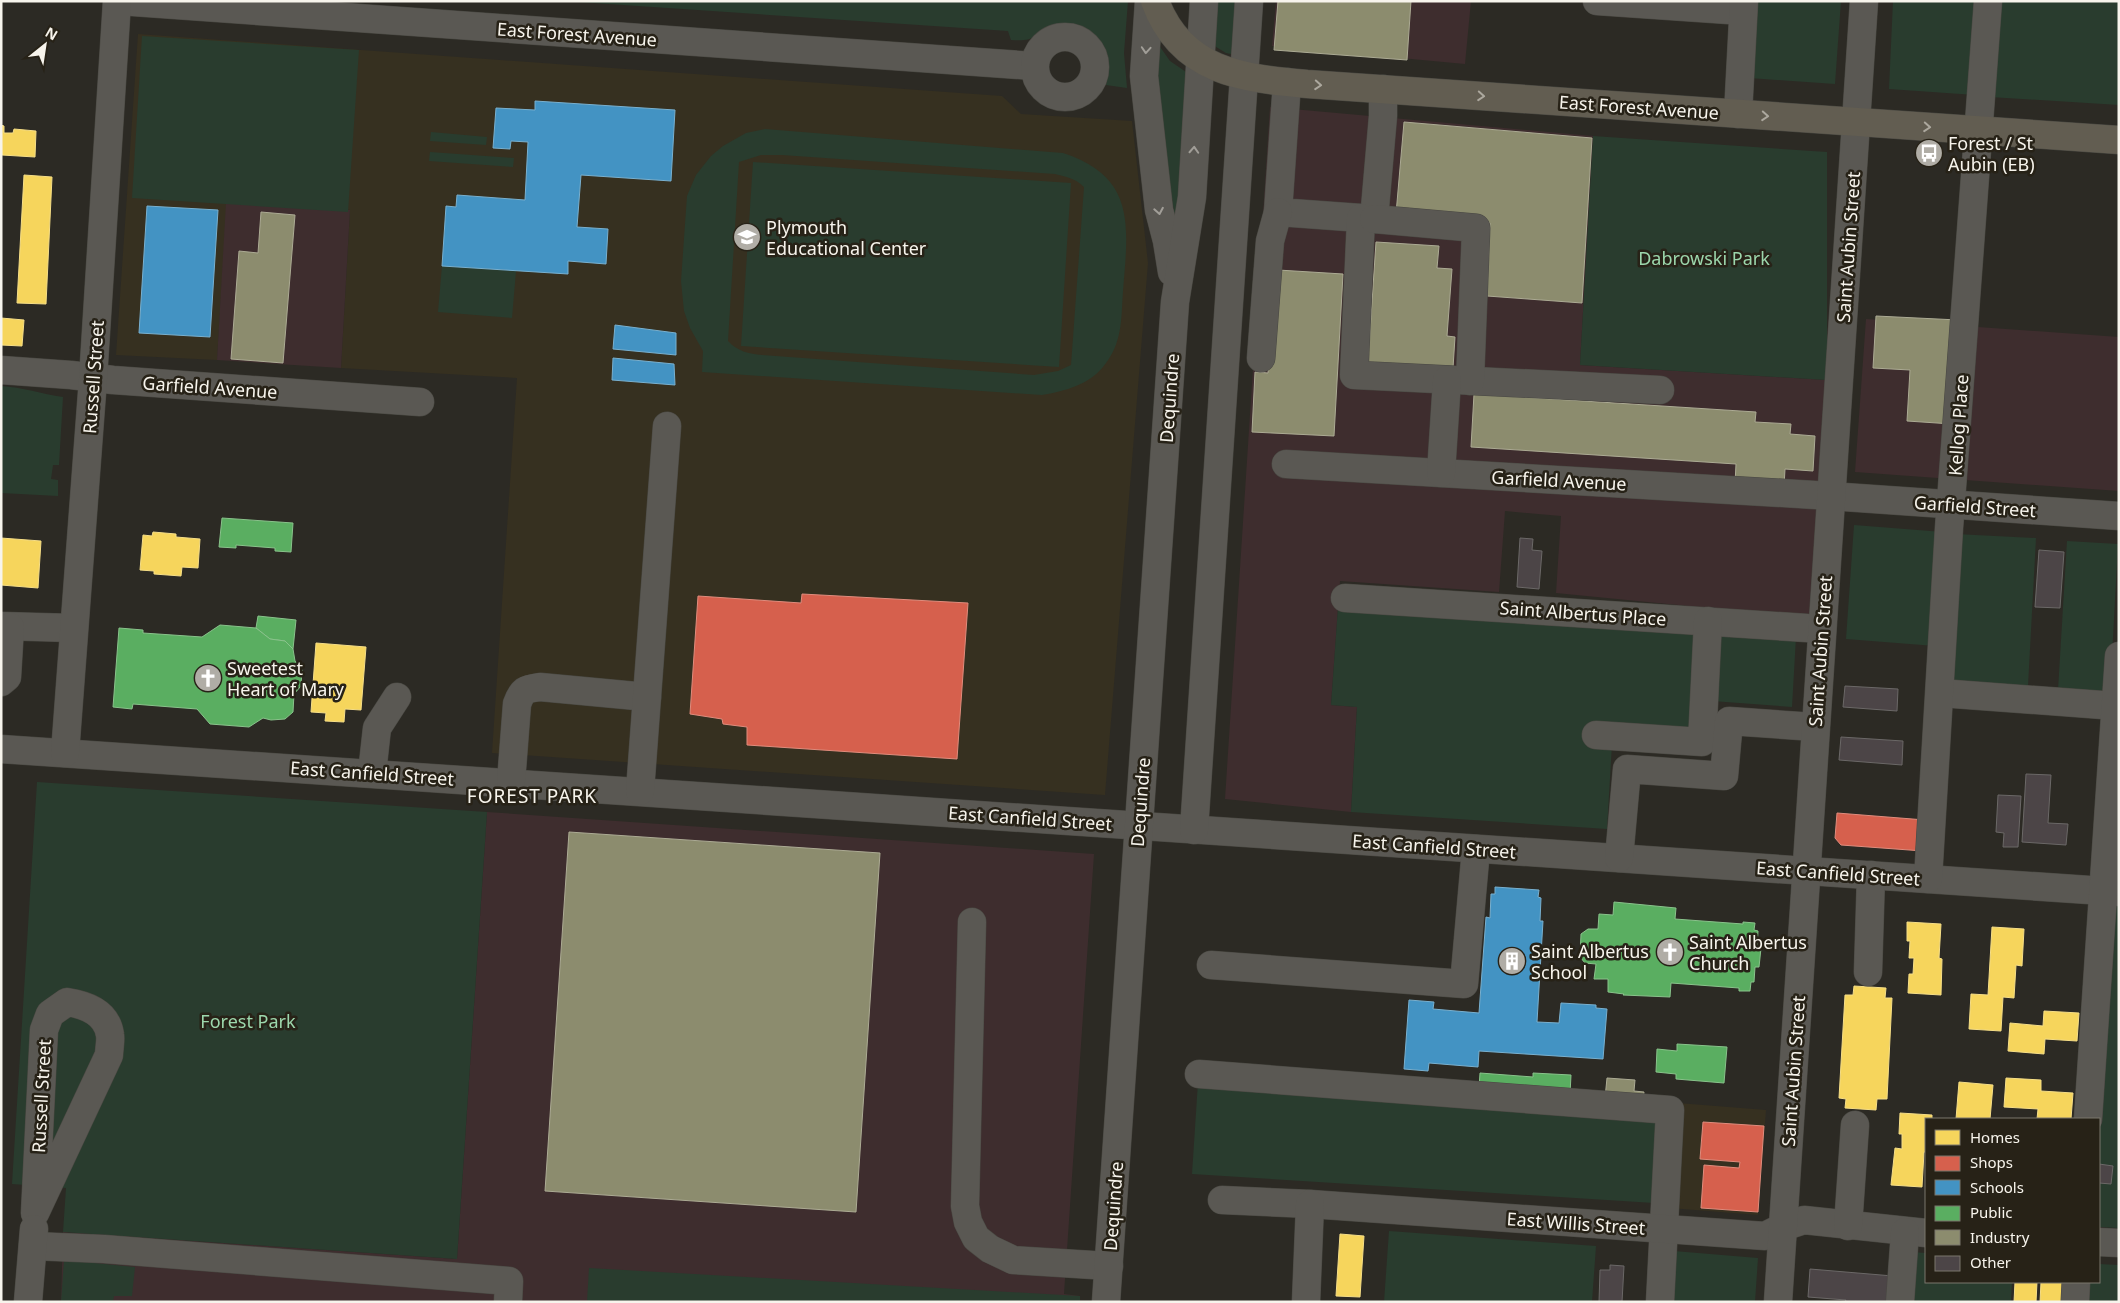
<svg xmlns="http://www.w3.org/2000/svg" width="2120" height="1303" viewBox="0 0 2120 1303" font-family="'Noto Sans',sans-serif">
<rect width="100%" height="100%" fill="#2c2a24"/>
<!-- built -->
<g fill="#363020">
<polygon points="138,34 1002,96 1021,114 1132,121 1148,263 1105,795 492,753 517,378 341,368 350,210 227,203 217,360 116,355"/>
<polygon points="1678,1103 1766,1110 1758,1215 1670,1208"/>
</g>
<!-- industrial -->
<g fill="#3e2d2e">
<polygon points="1276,1 1471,1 1465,64 1272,46"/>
<polygon points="1270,107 1593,136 1580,365 1827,380 1811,618 1556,593 1561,516 1505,511 1499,592 1340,581 1331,705 1357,707 1351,812 1225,799"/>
<polygon points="226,203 350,210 341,368 217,360"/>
<polygon points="1866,319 2119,337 2119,491 1855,472"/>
<polygon points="487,812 1094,854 1064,1294 1080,1296 1080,1302 61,1302 63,1232 457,1259"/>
</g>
<!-- green -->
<g fill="#293c2e" fill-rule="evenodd">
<path d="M564,1H1128L1124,53L1127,88L1106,85C1110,61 1106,40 1082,30C1074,26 1064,25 1055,28C1034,34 1036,42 1011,40L1008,31Z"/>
<polygon points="1216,1 1244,1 1241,56 1226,53 1213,45"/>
<polygon points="1754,1 1841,1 1835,84 1749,78"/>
<polygon points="1893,1 1980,1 1975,95 1889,89"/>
<polygon points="1996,1 2119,1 2119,105 1990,97"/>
<polygon points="142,36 359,50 348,212 132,198"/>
<polygon points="1158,44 1170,61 1189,74 1176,226 1157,95"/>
<path d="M765,129L1063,153C1137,177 1128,227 1123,291C1121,319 1123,343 1103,367C1088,385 1065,391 1042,395L702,372L703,351L690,328L684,311L681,281L687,196L696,175L711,156L723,146L746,133ZM761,155H782L1055,174C1066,177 1075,178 1084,187L1071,365L1058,371L1034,375L762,355C749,354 737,351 728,341L739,162Z"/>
<polygon points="431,132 487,137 486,145 430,141"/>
<polygon points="1593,136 1827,152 1827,380 1580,365"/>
<polygon points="430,152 514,158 513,167 429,161"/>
<polygon points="753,162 1071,183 1059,367 741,346"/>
<polygon points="442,266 516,271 512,318 438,312"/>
<path d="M1,386C22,387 42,394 63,397L59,465H53L51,479L58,480V496L1,493Z"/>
<polygon points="1854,525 1943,532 1935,646 1846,639"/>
<polygon points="1956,534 2036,538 2028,686 1948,682"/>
<polygon points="2067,541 2118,544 2110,693 2058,690"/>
<polygon points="1338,607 1796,637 1792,707 1712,701 1709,750 1612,744 1607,829 1351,812 1357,707 1331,705"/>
<polygon points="37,782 487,812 457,1259 63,1232 66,1188 12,1184"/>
<polygon points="2110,906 2119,906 2119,1228 2099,1227 2099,1119"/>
<polygon points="1198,1082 1657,1118 1654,1203 1192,1174"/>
<polygon points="1389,1231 1596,1246 1592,1302 1384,1302"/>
<polygon points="1674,1251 1758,1258 1755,1302 1670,1302"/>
<polygon points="1912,1252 1926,1253 1926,1282 2012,1282 2011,1302 1909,1302"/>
<polygon points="64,1260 135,1267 132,1296 114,1296 113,1302 61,1302"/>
<polygon points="2099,1264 2119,1265 2119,1302 2084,1302 2085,1282 2099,1282"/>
<polygon points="589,1268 1080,1296 1080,1302 587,1302"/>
</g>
<!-- homes -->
<g fill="#f6d55c" stroke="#f6de87">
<polygon points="1,125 4,126 4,133 13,133 14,129 36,131 35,157 2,155"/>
<polygon points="24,175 52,177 46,304 17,303"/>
<polygon points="1,318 24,320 22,346 1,345"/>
<polygon points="153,532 176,534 176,537 200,539 198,568 182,567 181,576 154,574 154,571 140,570 143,535 152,536"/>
<polygon points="1,538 41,541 38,588 1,585"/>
<polygon points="316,643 366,647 361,710 345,709 344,722 325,721 326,713 311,712"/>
<polygon points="1907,922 1941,924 1939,958 1942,959 1941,995 1908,993 1909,974 1913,974 1914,958 1909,958 1910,941 1907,941"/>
<polygon points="1992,927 2024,929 2022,966 2016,965 2014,998 2003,997 2001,1031 1969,1029 1971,994 1988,995"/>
<polygon points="1854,986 1886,988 1885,998 1892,998 1887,1099 1877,1099 1876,1110 1845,1108 1846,1099 1839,1098 1845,995 1853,995"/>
<polygon points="2044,1011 2079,1013 2077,1041 2045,1039 2044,1054 2008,1051 2010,1023 2043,1026"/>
<polygon points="2006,1078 2041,1080 2041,1091 2073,1093 2071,1119 2037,1119 2038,1109 2004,1107"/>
<polygon points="1959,1082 1993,1085 1990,1119 1956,1119"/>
<polygon points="1900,1113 1932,1115 1932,1119 1926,1119 1926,1152 1924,1152 1922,1187 1891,1185 1895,1148 1902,1149 1902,1134 1899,1134"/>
<polygon points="1340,1234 1364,1236 1360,1297 1336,1296"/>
<polygon points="2015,1282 2037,1282 2036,1302 2014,1302"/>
<polygon points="2041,1282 2066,1282 2064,1302 2040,1302"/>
</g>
<!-- shops -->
<g fill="#d6604d" stroke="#e08c7d">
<polygon points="802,594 968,603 957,759 747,745 747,727 723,724 722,719 690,714 698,596 801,603"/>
<polygon points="1837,813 1925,820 1923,851 1841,845 1835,838"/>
<polygon points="1703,1122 1764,1126 1758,1212 1701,1208 1704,1165 1739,1168 1740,1162 1700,1159"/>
</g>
<!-- schools -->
<g fill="#4393c3" stroke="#79b0cf">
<polygon points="535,101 675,110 671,181 581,175 577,227 608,229 606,264 568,261 568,274 442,266 446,206 456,207 457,195 525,200 528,142 511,141 510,149 493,148 496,108 535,110"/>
<polygon points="147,206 218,210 210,337 139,333"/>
<polygon points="615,325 676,333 676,355 613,349"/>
<polygon points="613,358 674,364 675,385 612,380"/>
<polygon points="1495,887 1539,890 1538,897 1541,898 1540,921 1543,921 1537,1022 1559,1023 1561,1003 1596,1005 1596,1008 1607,1009 1603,1059 1479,1051 1478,1067 1429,1063 1428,1071 1404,1069 1409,1000 1434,1002 1433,1009 1479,1013 1486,917 1490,918 1491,894 1495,894"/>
</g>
<!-- public -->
<g fill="#5aae61" stroke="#89c38b">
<polygon points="222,518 293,523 291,552 275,551 275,548 236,545 236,548 219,547"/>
<polygon points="258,616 296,620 293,649 285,641 270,639 256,628"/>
<polygon points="220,625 256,628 270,639 285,641 293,649 295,661 302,670 301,686 294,694 293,712 285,719 271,720 263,718 249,727 210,724 197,709 133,704 132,709 113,707 119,628 143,630 143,633 202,637"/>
<polygon points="1614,902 1676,908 1675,919 1743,924 1743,922 1755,923 1754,930 1758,931 1757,948 1761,948 1759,967 1755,967 1754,982 1751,982 1750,991 1739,991 1739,988 1671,983 1670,997 1623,995 1624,994 1608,992 1608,979 1594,979 1596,964 1585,963 1580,957 1581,934 1588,929 1598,929 1599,914 1613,915"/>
<polygon points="1677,1044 1727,1047 1724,1083 1676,1079 1676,1074 1656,1072 1657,1049 1677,1051"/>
<polygon points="1480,1073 1533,1077 1533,1073 1571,1075 1570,1094 1479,1088"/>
</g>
<!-- industry -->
<g fill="#8c8c6e" stroke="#acab94">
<polygon points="1278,1 1411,1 1407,60 1274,50"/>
<polygon points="1404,122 1592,138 1582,303 1487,296 1490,223 1396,214"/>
<polygon points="261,212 295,215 283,363 231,359 239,251 258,253"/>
<polygon points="1376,242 1439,246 1437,268 1452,269 1447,336 1455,337 1453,368 1368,362"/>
<polygon points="1278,270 1343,274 1334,436 1252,432 1255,372 1268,373 1272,310"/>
<polygon points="1876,316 1958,320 1952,424 1907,421 1910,370 1873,368"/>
<polygon points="1474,394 1756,412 1755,422 1791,424 1790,434 1815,436 1813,471 1785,469 1784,487 1735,484 1736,464 1471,447"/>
<polygon points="569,832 880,853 856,1212 545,1191"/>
<polygon points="1607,1078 1635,1080 1634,1091 1644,1092 1643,1101 1605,1098"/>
</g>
<!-- building -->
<g fill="#4c4547" stroke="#6b6867">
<polygon points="1520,538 1533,539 1532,550 1542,551 1539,589 1517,587"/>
<polygon points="2039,550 2064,552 2060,608 2035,607"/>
<polygon points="1845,686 1898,689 1897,711 1843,707"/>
<polygon points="1841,737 1903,741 1902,765 1839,760"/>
<polygon points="2026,774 2051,775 2048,823 2068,824 2066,845 2022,842"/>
<polygon points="1998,795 2021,796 2018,847 2003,847 2004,833 1996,832"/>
<polygon points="2099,1164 2113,1166 2111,1184 2099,1183"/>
<polygon points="1610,1265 1624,1266 1622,1302 1599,1302 1600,1270 1610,1270"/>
<polygon points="1810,1269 1893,1276 1891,1302 1845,1302 1846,1300 1808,1297"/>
</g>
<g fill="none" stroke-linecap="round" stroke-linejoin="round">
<!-- minor casing -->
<g stroke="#494842" stroke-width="29">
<g id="minor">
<polyline points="119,1 1034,66"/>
<polyline points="1149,1 1144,76 1159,210 1167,241 1172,272"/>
<polyline points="1597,1 1743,11"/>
<circle cx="1065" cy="67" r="30"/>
<polyline points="1287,82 1278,212 1361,218 1374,219 1383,116 1383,89"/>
<polyline points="1738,114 1744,1"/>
<polyline points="1361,218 1354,375 1660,390"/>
<polyline points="1374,219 1476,228 1470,381"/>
<polyline points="1261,358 1270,241 1278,212"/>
<polyline points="1,370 71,375 113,380 420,402"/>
<polyline points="1286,464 1815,495 2119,516"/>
<polyline points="1441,473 1447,380"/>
<polyline points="1345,598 1822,629"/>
<polyline points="1,626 73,628"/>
<polyline points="1,682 7,677 10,627"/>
<polyline points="1940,693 2116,706"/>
<polyline points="1596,735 1702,742 1708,621"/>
<polyline points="1,749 2119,892"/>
<polyline points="65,753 93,379 117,1"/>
<polyline points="372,773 377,728 397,697"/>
<path d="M511,782L517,704C522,690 525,689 540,687L647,697"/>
<polyline points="640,791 667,426"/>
<polyline points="1194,830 1249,1"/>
<polyline points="1619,858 1627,769 1724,776 1729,721 1815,727"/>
<polyline points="1928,879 1949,528 1988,1"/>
<polyline points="972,922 965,1206 968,1222 976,1238 990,1249 1013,1260 1109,1266"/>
<polyline points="1211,965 1464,984 1476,849"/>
<polyline points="1868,972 1871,875"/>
<path d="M67,1002C87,1005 107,1013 110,1035C111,1041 109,1049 109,1055L35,1213L44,1030L50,1014Z"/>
<polyline points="1199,1074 1670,1110 1660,1302"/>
<polyline points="2088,1119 2119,656"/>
<polyline points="1222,1200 1310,1204 1765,1236 1783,1227 1804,1220 1926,1233"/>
<polyline points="1848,1226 1855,1125"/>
<polyline points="2099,1242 2119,1243"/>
<polyline points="33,1246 104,1249 509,1281 508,1302"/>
<polyline points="28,1302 34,1229"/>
<polyline points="1106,1302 1175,302 1192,197 1204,1"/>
<polyline points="1306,1302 1310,1204"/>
<polyline points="1778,1302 1864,1"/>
<polyline points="1900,1302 1905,1232"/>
<polyline points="2075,1302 2076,1282"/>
</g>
</g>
<!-- major casing -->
<g stroke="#494842" stroke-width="29">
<path id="major" d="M1155,1C1181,72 1242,78 1307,84L2119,140"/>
</g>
<!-- minor -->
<use href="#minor" stroke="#5a5853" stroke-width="28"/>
<!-- major -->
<use href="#major" stroke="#625d51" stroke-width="28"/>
</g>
<!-- one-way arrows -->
<defs><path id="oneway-chevron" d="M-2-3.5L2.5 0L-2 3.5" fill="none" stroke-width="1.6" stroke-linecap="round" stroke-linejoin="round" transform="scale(1.25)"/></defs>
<g stroke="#a19e98">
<use href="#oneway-chevron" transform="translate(1146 50) rotate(94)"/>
<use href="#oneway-chevron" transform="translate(1194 150) rotate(-87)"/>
<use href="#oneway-chevron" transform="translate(1159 211) rotate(80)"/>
</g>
<g stroke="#aca89e">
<use href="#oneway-chevron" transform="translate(1318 85) rotate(4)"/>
<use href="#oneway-chevron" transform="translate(1481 96) rotate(4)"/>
<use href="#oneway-chevron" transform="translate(1765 116) rotate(4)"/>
<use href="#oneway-chevron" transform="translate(1927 127) rotate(4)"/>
</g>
<!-- icons -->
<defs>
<g id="bus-disc" transform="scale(1.4375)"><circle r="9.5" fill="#b0ada6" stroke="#272217"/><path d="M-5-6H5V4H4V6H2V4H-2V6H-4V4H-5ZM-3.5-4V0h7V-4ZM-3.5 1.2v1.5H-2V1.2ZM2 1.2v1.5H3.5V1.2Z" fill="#fff"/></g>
<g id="school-disc" transform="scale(1.4375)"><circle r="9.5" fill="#b0ada6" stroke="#272217"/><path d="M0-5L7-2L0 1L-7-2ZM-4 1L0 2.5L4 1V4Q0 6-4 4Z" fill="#fff"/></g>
<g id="church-disc" transform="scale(1.4375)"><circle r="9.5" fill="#b0ada6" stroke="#272217"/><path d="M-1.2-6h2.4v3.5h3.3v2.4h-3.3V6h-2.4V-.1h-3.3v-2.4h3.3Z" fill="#fff"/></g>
<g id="building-disc" transform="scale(1.4375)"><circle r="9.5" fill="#b0ada6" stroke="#272217"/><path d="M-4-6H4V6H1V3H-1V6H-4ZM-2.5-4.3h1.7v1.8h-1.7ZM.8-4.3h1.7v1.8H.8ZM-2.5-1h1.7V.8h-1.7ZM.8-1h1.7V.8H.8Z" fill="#fff"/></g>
</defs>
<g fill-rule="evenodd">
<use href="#bus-disc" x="1929" y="153"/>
<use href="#school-disc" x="747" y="237"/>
<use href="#church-disc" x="208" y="678"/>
<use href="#church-disc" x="1670" y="952"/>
<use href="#building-disc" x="1512" y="961"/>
</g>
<g text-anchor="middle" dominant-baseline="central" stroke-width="5" stroke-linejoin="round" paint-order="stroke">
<!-- street labels -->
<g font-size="18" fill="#f7f4ec" stroke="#272217">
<text transform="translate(577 34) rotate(4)">East Forest Avenue</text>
<text transform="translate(1639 107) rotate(4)">East Forest Avenue</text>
<text transform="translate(1848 247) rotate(-86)">Saint Aubin Street</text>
<text transform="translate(93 377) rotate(-86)">Russell Street</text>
<text transform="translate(210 387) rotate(4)">Garfield Avenue</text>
<text transform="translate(1169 398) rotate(-86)">Dequindre</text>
<text transform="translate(1958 425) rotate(-86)">Kellog Place</text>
<text transform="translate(1559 480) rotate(3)">Garfield Avenue</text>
<text transform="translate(1975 506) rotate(4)">Garfield Street</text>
<text transform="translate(1583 613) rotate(4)">Saint Albertus Place</text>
<text transform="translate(1820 651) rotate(-86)">Saint Aubin Street</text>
<text transform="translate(372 773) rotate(4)">East Canfield Street</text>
<text transform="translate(1140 802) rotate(-86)">Dequindre</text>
<text transform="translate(1030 818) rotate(4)">East Canfield Street</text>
<text transform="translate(1434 846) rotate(4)">East Canfield Street</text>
<text transform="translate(1838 873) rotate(4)">East Canfield Street</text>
<text transform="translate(1793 1071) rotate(-86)">Saint Aubin Street</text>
<text transform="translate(41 1096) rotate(-87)">Russell Street</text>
<text transform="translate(1113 1206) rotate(-86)">Dequindre</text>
<text transform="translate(1576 1223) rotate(4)">East Willis Street</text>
</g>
<!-- poi labels -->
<g font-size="18" fill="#f7f4ec" stroke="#272217" text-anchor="start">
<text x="1948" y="143">Forest / St<tspan x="1948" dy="21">Aubin (EB)</tspan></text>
<text x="766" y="227">Plymouth<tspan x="766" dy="21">Educational Center</tspan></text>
<text x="227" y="668">Sweetest<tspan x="227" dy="21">Heart of Mary</tspan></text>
<text x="1689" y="942">Saint Albertus<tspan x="1689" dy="21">Church</tspan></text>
<text x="1531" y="951">Saint Albertus<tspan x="1531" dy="21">School</tspan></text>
</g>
<!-- park labels -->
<g font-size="18" fill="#9cd7ac" stroke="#272217">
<text x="1704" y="258">Dabrowski Park</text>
<text x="248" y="1021">Forest Park</text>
</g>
<!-- neighbourhood labels -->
<g font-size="19" letter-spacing="1" fill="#f7f4ec" stroke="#272217">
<text x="532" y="796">FOREST PARK</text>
</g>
</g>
<!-- border -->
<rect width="2120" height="1303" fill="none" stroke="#f7f4ec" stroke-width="5"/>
<!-- legend -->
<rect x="1925" y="1118" width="175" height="165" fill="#272217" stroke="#7a766c"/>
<rect x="1935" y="1130" width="25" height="15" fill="#f6d55c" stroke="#7a766c"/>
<text x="1970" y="1143" font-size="15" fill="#f7f4ec">Homes</text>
<rect x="1935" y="1156" width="25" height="15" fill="#d6604d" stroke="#7a766c"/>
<text x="1970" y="1168" font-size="15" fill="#f7f4ec">Shops</text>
<rect x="1935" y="1180" width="25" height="15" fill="#4393c3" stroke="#7a766c"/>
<text x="1970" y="1193" font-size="15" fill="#f7f4ec">Schools</text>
<rect x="1935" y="1206" width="25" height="15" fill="#5aae61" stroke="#7a766c"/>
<text x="1970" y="1218" font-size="15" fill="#f7f4ec">Public</text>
<rect x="1935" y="1230" width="25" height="15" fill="#8c8c6e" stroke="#7a766c"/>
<text x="1970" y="1243" font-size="15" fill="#f7f4ec">Industry</text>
<rect x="1935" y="1256" width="25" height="15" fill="#4c4547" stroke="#7a766c"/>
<text x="1970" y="1268" font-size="15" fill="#f7f4ec">Other</text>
<!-- north arrow -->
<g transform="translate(45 45) rotate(30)" stroke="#272217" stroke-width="4" paint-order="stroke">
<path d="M0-4L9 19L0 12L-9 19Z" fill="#f7f4ec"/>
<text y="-8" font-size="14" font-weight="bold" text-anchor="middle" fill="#f7f4ec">N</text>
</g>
</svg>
